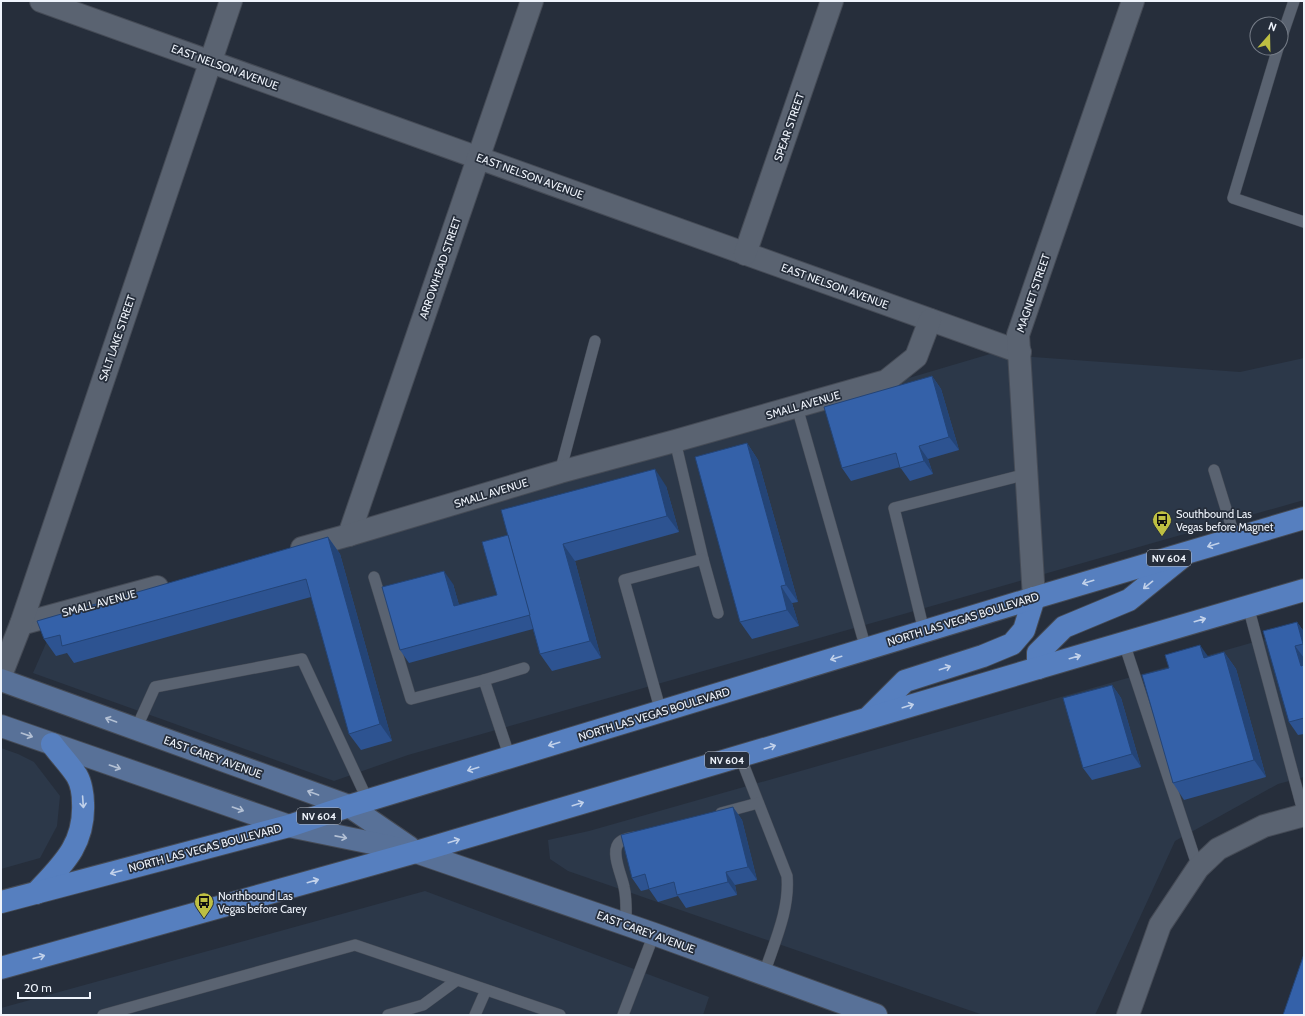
<svg xmlns="http://www.w3.org/2000/svg" width="1305" height="1016" viewBox="0 0 1305 1016" font-family="Cabin,sans-serif">
<rect width="100%" height="100%" fill="#262e3b"/>
<!-- built -->
<g fill="#2c3849">
<polygon points="990,354 1240,372 1304,358 1304,500 408,755 334,781 33,673 51,632"/>
<polygon points="1304,628 1304,777 1278,784 1175,841 1095,1015 983,1015 568,871 550,859 548,840 589,831"/>
<polygon points="1,748 18,754 34,762 60,796 57,826 40,858 1,869"/>
<polygon points="425,891 709,997 703,1015 1,1015 1,1008"/>
</g>
<g fill="none" stroke-linecap="round" stroke-linejoin="round">
<!-- lane casing -->
<g stroke="#454b56" stroke-width="12">
<g id="lane">
<polyline points="1281,39 1294,1"/>
<polyline points="1278,48 1233,198 1304,222"/>
<polyline points="797,407 866,649"/>
<polyline points="675,441 703,559"/>
<polyline points="1214,470 1235,538"/>
<polyline points="560,472 595,341"/>
<polyline points="374,577 411,699 484,680 510,758"/>
<polyline points="1248,606 1304,815"/>
<polyline points="924,631 894,508 1027,474"/>
<polyline points="1124,643 1198,868"/>
<polyline points="484,680 524,668"/>
<polyline points="661,712 624,580 703,559 718,613"/>
<polyline points="136,729 155,687 302,659 368,801"/>
<path d="M740,756L787,876C790,910 774,943 764,974"/>
<polyline points="721,813 758,803"/>
<path d="M626,925C626,913 627,899 624,887C622,876 611,854 618,844C621,839 630,838 635,837"/>
<polyline points="103,1015 355,945 560,1015"/>
<polyline points="388,1015 423,1005 457,980"/>
<polyline points="475,1015 486,990"/>
<polyline points="623,1015 654,934"/>
</g>
</g>
<!-- street casing -->
<g stroke="#454b56" stroke-width="24">
<g id="street">
<polyline points="41,1 1020,352"/>
<polyline points="745,254 832,1"/>
<polyline points="349,535 532,1"/>
<polyline points="302,548 349,535 560,472 675,441 886,381 916,357 930,320"/>
<polyline points="1034,598 1018,335 1133,1"/>
<polyline points="21,624 157,587"/>
<polyline points="1,675 21,624 231,1"/>
<polyline points="1128,1015 1160,925 1198,868 1218,849 1264,826 1304,815"/>
</g>
</g>
<!-- secondary casing -->
<g stroke="#454b56" stroke-width="24">
<g id="secondary">
<polyline points="1,680 349,806 409,847"/>
<polyline points="1,726 289,826 416,852 654,934 876,1015"/>
</g>
</g>
<!-- primary casing -->
<g stroke="#454b56" stroke-width="24">
<g id="primary">
<polyline points="1038,668 1038,653 1064,627 1129,600 1180,559"/>
<polyline points="870,716 905,681 983,656 1012,644 1024,630 1034,598"/>
<path d="M36,893C62,865 85,845 83,803C83,795 81,783 77,776C70,765 60,755 52,744"/>
<polyline points="1,902 289,826 349,806 1034,598 1304,518"/>
<polyline points="1,968 416,852 1038,668 1304,590"/>
</g>
</g>
<!-- lane -->
<use href="#lane" stroke="#5a6371" stroke-width="11"/>
<!-- street -->
<use href="#street" stroke="#5a6371" stroke-width="22"/>
<!-- secondary -->
<use href="#secondary" stroke="#587198" stroke-width="22"/>
<!-- primary -->
<use href="#primary" stroke="#567fbf" stroke-width="22"/>
</g>
<!-- wall -->
<g fill="#2d5391">
<polygon points="932,376 941,389 959,450 928,459 933,474 910,481 900,467 851,481 842,468"/>
<polygon points="747,443 758,460 798,602 792,603 799,626 752,639 740,622"/>
<polygon points="666,486 679,532 575,561 601,658 552,671 540,654 533,629 409,663 400,650 453,584 459,605 497,595 508,535"/>
<polygon points="328,537 340,554 392,741 361,750 349,734 311,597 74,663 67,653 56,656 44,639"/>
<polygon points="1297,622 1304,632 1304,734 1298,735 1289,722"/>
<polygon points="1224,652 1236,669 1266,777 1184,800 1173,783 1169,668"/>
<polygon points="1112,685 1121,698 1141,767 1092,780 1083,768"/>
<polygon points="733,807 742,820 757,880 735,885 737,895 686,908 678,896 658,902 649,889 641,891 632,878"/>
</g>
<!-- shaded-wall -->
<g fill="#244476">
<polygon points="932,376 941,389 959,450 949,437"/>
<polygon points="747,443 758,460 798,602 786,585"/>
<polygon points="919,446 928,459 933,474 924,461"/>
<polygon points="655,469 666,486 679,532 667,516"/>
<polygon points="328,537 340,554 392,741 380,724"/>
<polygon points="563,544 575,561 601,658 590,641"/>
<polygon points="444,571 453,584 463,619 454,606"/>
<polygon points="781,586 792,603 799,626 787,610"/>
<polygon points="1297,622 1304,632 1304,645 1303,644"/>
<polygon points="1200,645 1212,662 1204,658"/>
<polygon points="1295,646 1304,658 1304,670 1301,666"/>
<polygon points="1224,652 1236,669 1266,777 1254,760"/>
<polygon points="1112,685 1121,698 1141,767 1132,754"/>
<polygon points="733,807 742,820 757,880 748,867"/>
<polygon points="726,872 735,885 737,895 728,882"/>
</g>
<!-- building -->
<g fill="#3461a9" stroke="#244476">
<polygon points="932,376 949,437 919,446 924,461 900,468 896,453 842,468 824,407"/>
<polygon points="747,443 786,585 781,586 787,610 740,622 695,457"/>
<polygon points="655,469 667,516 563,544 590,641 540,654 501,510"/>
<polygon points="508,535 530,615 400,650 382,587 444,571 454,606 497,595 482,542"/>
<polygon points="328,537 380,724 349,734 306,579 62,646 60,635 44,639 37,621"/>
<polygon points="1297,622 1303,644 1295,646 1301,666 1304,665 1304,718 1289,722 1263,631"/>
<polygon points="1200,645 1204,658 1224,652 1254,760 1173,783 1142,675 1169,668 1165,655"/>
<polygon points="1112,685 1132,754 1083,768 1063,698"/>
<polygon points="733,807 748,867 726,872 728,882 677,895 674,882 649,889 645,874 632,878 621,835"/>
<polygon points="1304,954 1304,1015 1283,1015"/>
</g>
<!-- one-way arrows -->
<defs><path id="oneway-shaft" d="M-6 0H5M1.5-3L5.5 0L1.5 3" fill="none" stroke-width="1.6" stroke-linecap="round" stroke-linejoin="round"/></defs>
<g stroke="#c1d1ea">
<use href="#oneway-shaft" transform="translate(1213 545) rotate(163)"/>
<use href="#oneway-shaft" transform="translate(1088 582) rotate(163)"/>
<use href="#oneway-shaft" transform="translate(1148 585) rotate(141)"/>
<use href="#oneway-shaft" transform="translate(1200 620) rotate(-16)"/>
<use href="#oneway-shaft" transform="translate(1075 657) rotate(-16)"/>
<use href="#oneway-shaft" transform="translate(836 658) rotate(163)"/>
<use href="#oneway-shaft" transform="translate(945 668) rotate(-18)"/>
<use href="#oneway-shaft" transform="translate(908 706) rotate(-17)"/>
<use href="#oneway-shaft" transform="translate(554 744) rotate(163)"/>
<use href="#oneway-shaft" transform="translate(770 747) rotate(-17)"/>
<use href="#oneway-shaft" transform="translate(473 769) rotate(163)"/>
<use href="#oneway-shaft" transform="translate(83 802) rotate(86)"/>
<use href="#oneway-shaft" transform="translate(578 804) rotate(-17)"/>
<use href="#oneway-shaft" transform="translate(454 841) rotate(-17)"/>
<use href="#oneway-shaft" transform="translate(116 872) rotate(165)"/>
<use href="#oneway-shaft" transform="translate(313 881) rotate(-16)"/>
<use href="#oneway-shaft" transform="translate(39 957) rotate(-15)"/>
</g>
<g stroke="#b3c0d4">
<use href="#oneway-shaft" transform="translate(111 720) rotate(-160)"/>
<use href="#oneway-shaft" transform="translate(27 735) rotate(19)"/>
<use href="#oneway-shaft" transform="translate(115 767) rotate(19)"/>
<use href="#oneway-shaft" transform="translate(313 793) rotate(-160)"/>
<use href="#oneway-shaft" transform="translate(238 809) rotate(19)"/>
<use href="#oneway-shaft" transform="translate(341 837) rotate(11)"/>
</g>
<!-- icons -->
<defs>
<g id="bus-pin" transform="scale(1)"><path d="M0 17L-7.5 6A9.5 9.5 0 1 1 7.5 6Z" fill="#bebf42" stroke="#262e3b"/><path d="M-5-6H5V4H4V6H2V4H-2V6H-4V4H-5ZM-3.5-4V0h7V-4ZM-3.5 1.2v1.5H-2V1.2ZM2 1.2v1.5H3.5V1.2Z" fill="#111"/></g>
</defs>
<g fill-rule="evenodd">
<use href="#bus-pin" x="1162" y="520"/>
<use href="#bus-pin" x="204" y="902"/>
</g>
<g text-anchor="middle" dominant-baseline="central" stroke-width="3.5" stroke-linejoin="round" paint-order="stroke">
<!-- shield labels -->
<g fill="#262e3b" stroke="#b3b9c2" stroke-width="1">
<rect x="1147" y="550" width="44" height="16" rx="3"/>
<rect x="705" y="752" width="44" height="16" rx="3"/>
<rect x="297" y="808" width="44" height="16" rx="3"/>
</g>
<g font-size="10" font-weight="bold" fill="#eff4fc">
<text x="1169" y="558">NV 604</text>
<text x="727" y="760">NV 604</text>
<text x="319" y="816">NV 604</text>
</g>
<!-- street labels -->
<g font-size="11" fill="#eff4fc" stroke="#262e3b">
<text transform="translate(225 67) rotate(20)">EAST NELSON AVENUE</text>
<text transform="translate(789 127) rotate(-71)">SPEAR STREET</text>
<text transform="translate(530 176) rotate(20)">EAST NELSON AVENUE</text>
<text transform="translate(440 268) rotate(-71)">ARROWHEAD STREET</text>
<text transform="translate(835 286) rotate(20)">EAST NELSON AVENUE</text>
<text transform="translate(1033 293) rotate(-71)">MAGNET STREET</text>
<text transform="translate(117 338) rotate(-71)">SALT LAKE STREET</text>
<text transform="translate(803 405) rotate(-16)">SMALL AVENUE</text>
<text transform="translate(491 493) rotate(-17)">SMALL AVENUE</text>
<text transform="translate(99 603) rotate(-15)">SMALL AVENUE</text>
<text transform="translate(963 619) rotate(-17)">NORTH LAS VEGAS BOULEVARD</text>
<text transform="translate(654 714) rotate(-17)">NORTH LAS VEGAS BOULEVARD</text>
<text transform="translate(213 757) rotate(20)">EAST CAREY AVENUE</text>
<text transform="translate(205 848) rotate(-15)">NORTH LAS VEGAS BOULEVARD</text>
<text transform="translate(646 932) rotate(20)">EAST CAREY AVENUE</text>
</g>
<!-- poi labels -->
<g font-size="11" fill="#eff4fc" stroke="#262e3b" text-anchor="start">
<text x="1176" y="514">Southbound Las<tspan x="1176" dy="13">Vegas before Magnet</tspan></text>
<text x="218" y="896">Northbound Las<tspan x="218" dy="13">Vegas before Carey</tspan></text>
</g>
</g>
<!-- border -->
<rect width="1305" height="1016" fill="none" stroke="#eff4fc" stroke-width="4"/>
<!-- north arrow -->
<g transform="translate(1269 36) rotate(20)"><circle r="19" fill="#262e3b" stroke="#767d88"/>
<path d="M0-3L7 15L0 10L-7 15Z" fill="#bebf42"/>
<text y="-6" font-size="11" font-weight="bold" text-anchor="middle" fill="#eff4fc">N</text>
</g>
<!-- scale -->
<path d="M18 992v6h72v-6" fill="none" stroke="#eff4fc" stroke-width="2"/>
<text x="24" y="992" font-size="12" fill="#eff4fc" stroke="#262e3b" stroke-width="3" paint-order="stroke">20 m</text>
</svg>
